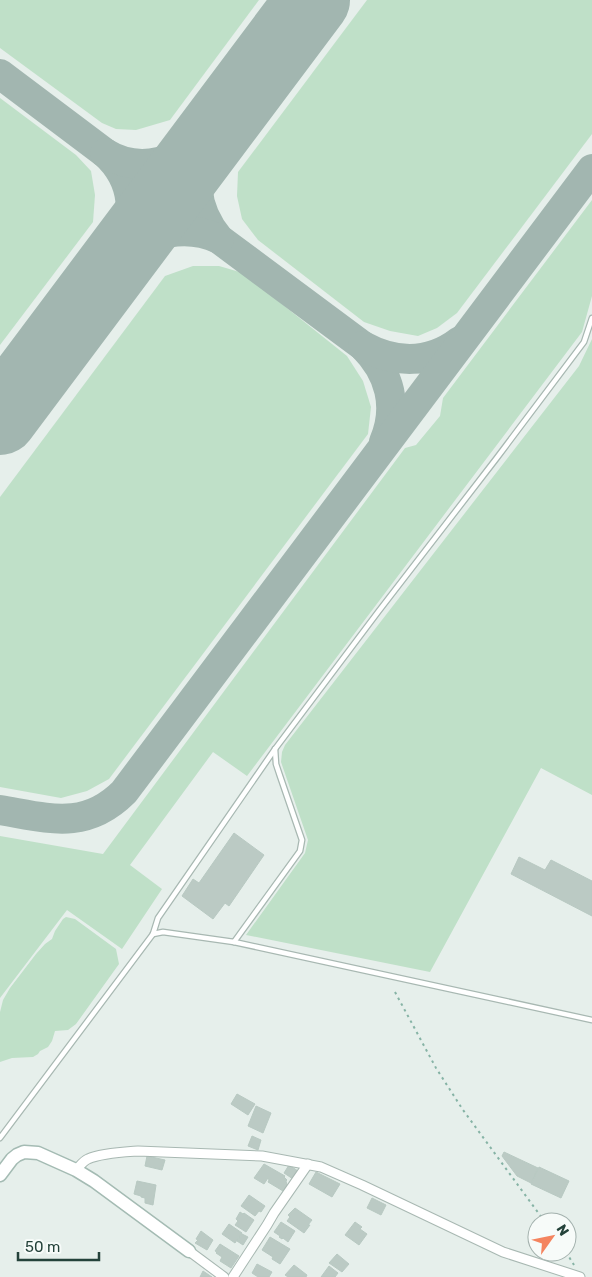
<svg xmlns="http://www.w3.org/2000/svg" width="592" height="1277" viewBox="0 0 592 1277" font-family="Rubik,sans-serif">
<rect width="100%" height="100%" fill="#e6efeb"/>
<!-- green -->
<g fill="#bfe0c8">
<polygon points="0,0 259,0 170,120 136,130 116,129 102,123 0,48"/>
<polygon points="367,0 592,0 592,134 457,313 437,328 418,336 390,331 364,322 258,240 242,219 237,196 238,172"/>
<polygon points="0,98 76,155 91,171 95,195 93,222 0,345"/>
<polygon points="592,200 592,296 582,332 247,776 213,752 130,865 162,889 122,949 67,910 0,998 0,836 103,854 405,448 416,445 440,416 443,398"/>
<polygon points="193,266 219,266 243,273 347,356 363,381 371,407 368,434 109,779 87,791 61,798 0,787 0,497 165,276"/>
<polygon points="592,339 592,795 541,768 430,972 246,935 305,853 308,840 281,762 282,752 285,745 579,366"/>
<polygon points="66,917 75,919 116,949 119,964 76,1024 68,1030 55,1031 52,1041 48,1047 40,1051 38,1054 33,1057 12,1058 0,1062 0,1012 3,1000 10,988 36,954 45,944 52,939 55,931 63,919"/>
</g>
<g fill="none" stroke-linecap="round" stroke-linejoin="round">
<!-- taxiway -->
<g stroke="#a2b6b0" stroke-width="30">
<path d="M0,74L105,153C137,182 135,217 122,255"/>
<path d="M211,137C191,173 193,207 219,239L363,346C390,373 399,407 384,442"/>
<path d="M105,153C142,176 177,159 211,137"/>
<path d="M122,255C148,232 187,224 219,239"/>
<path d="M363,346C396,364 430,364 460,341"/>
<path d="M0,810C48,818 85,831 124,792L592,169"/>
</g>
<!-- runway -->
<polyline stroke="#a2b6b0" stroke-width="74" points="0,418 313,0"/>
</g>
<!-- building -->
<g fill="#bbcac4" stroke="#b8c9c2">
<polygon points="234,833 264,855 229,906 225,903 213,919 182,896 193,879 199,883"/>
<polygon points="519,857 545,870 551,860 592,881 592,916 511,874"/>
<polygon points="237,1094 255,1104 248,1115 231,1104"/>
<polygon points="256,1106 271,1113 263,1133 248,1126"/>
<polygon points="252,1136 261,1140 258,1150 248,1146"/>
<polygon points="504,1152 538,1168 531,1183 517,1176 502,1156"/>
<polygon points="147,1156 165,1160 162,1170 145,1166"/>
<polygon points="264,1164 285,1176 284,1177 287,1180 286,1181 287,1185 283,1191 268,1182 269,1180 268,1178 264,1184 254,1178"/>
<polygon points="289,1165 298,1171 293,1179 284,1173"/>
<polygon points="539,1167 569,1181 561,1198 531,1184"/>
<polygon points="316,1172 340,1184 332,1197 309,1184"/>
<polygon points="137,1181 156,1185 153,1205 145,1203 145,1198 141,1197 141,1196 134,1194"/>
<polygon points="249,1195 265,1206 261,1212 259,1211 255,1216 241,1206"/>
<polygon points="372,1198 386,1205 381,1215 367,1208"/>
<polygon points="295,1208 312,1220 308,1225 310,1225 304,1233 287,1221 290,1217 288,1215"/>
<polygon points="240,1212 243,1214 244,1213 254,1220 246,1232 235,1225 238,1221 236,1219"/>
<polygon points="281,1222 295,1231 288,1242 283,1238 282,1239 279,1237 280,1236 274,1232"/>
<polygon points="355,1222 362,1227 360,1229 367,1234 359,1245 345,1235"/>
<polygon points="229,1224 242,1233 235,1243 222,1234"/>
<polygon points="201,1231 213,1240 207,1250 195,1243 198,1240 196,1239"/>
<polygon points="242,1234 248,1237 243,1245 237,1241"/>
<polygon points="270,1237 290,1249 280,1264 272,1259 273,1257 262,1250"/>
<polygon points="220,1244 239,1256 231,1268 220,1261 222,1257 216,1253 217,1252 215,1251"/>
<polygon points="337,1254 349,1264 342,1272 329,1263"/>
<polygon points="257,1264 272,1272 269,1277 258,1277 252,1273"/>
<polygon points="294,1265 307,1275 306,1277 288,1277 285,1275"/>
<polygon points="329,1266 338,1273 335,1277 321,1277"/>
<polygon points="203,1271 212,1277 200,1277"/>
</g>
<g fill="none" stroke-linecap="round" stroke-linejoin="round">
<!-- lane casing -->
<g stroke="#a8b8b2" stroke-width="7">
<g id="lane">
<polyline points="153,934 163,932 234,942 592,1020"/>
<polyline points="234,942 300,851 302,840 280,776 276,764 275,749"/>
<polyline points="0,1138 153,934 158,918 275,749 378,612 496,459 584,342 592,318"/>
</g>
</g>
<!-- street casing -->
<g stroke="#a8b8b2" stroke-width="11">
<g id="street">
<path d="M76,1170C80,1166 83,1161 88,1159C101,1153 124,1152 138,1151L262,1156L321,1167L362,1185L503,1252L580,1277"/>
<polyline points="189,1251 224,1277"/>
<polyline points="233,1277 267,1225 274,1213 308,1164"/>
</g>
</g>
<!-- secondary casing -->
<g stroke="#a4bbb3" stroke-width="15">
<polyline id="secondary" points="0,1175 12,1159 17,1155 24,1152 38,1153 76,1170 94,1181 189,1251"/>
</g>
<!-- path -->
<g stroke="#86b3a5" stroke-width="2" stroke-dasharray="2.5 4" stroke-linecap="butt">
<polyline points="395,992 436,1068 463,1110 545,1222"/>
<polyline points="566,1252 574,1265"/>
</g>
<!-- lane -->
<use href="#lane" stroke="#fff" stroke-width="4.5"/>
<!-- street -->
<use href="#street" stroke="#fff" stroke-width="9"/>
<!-- secondary -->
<use href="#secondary" stroke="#fff" stroke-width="12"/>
</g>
<!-- north arrow -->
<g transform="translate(552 1237) rotate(57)"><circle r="24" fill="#f7fbf9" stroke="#a3b1ad"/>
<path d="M0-4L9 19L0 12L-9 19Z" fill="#f4845f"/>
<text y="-8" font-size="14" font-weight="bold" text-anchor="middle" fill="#24423a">N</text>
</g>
<!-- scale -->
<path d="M18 1252v8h81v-8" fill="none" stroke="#24423a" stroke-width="2.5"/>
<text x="25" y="1252" font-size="15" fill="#24423a" stroke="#f7fbf9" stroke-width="4" paint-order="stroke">50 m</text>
</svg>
